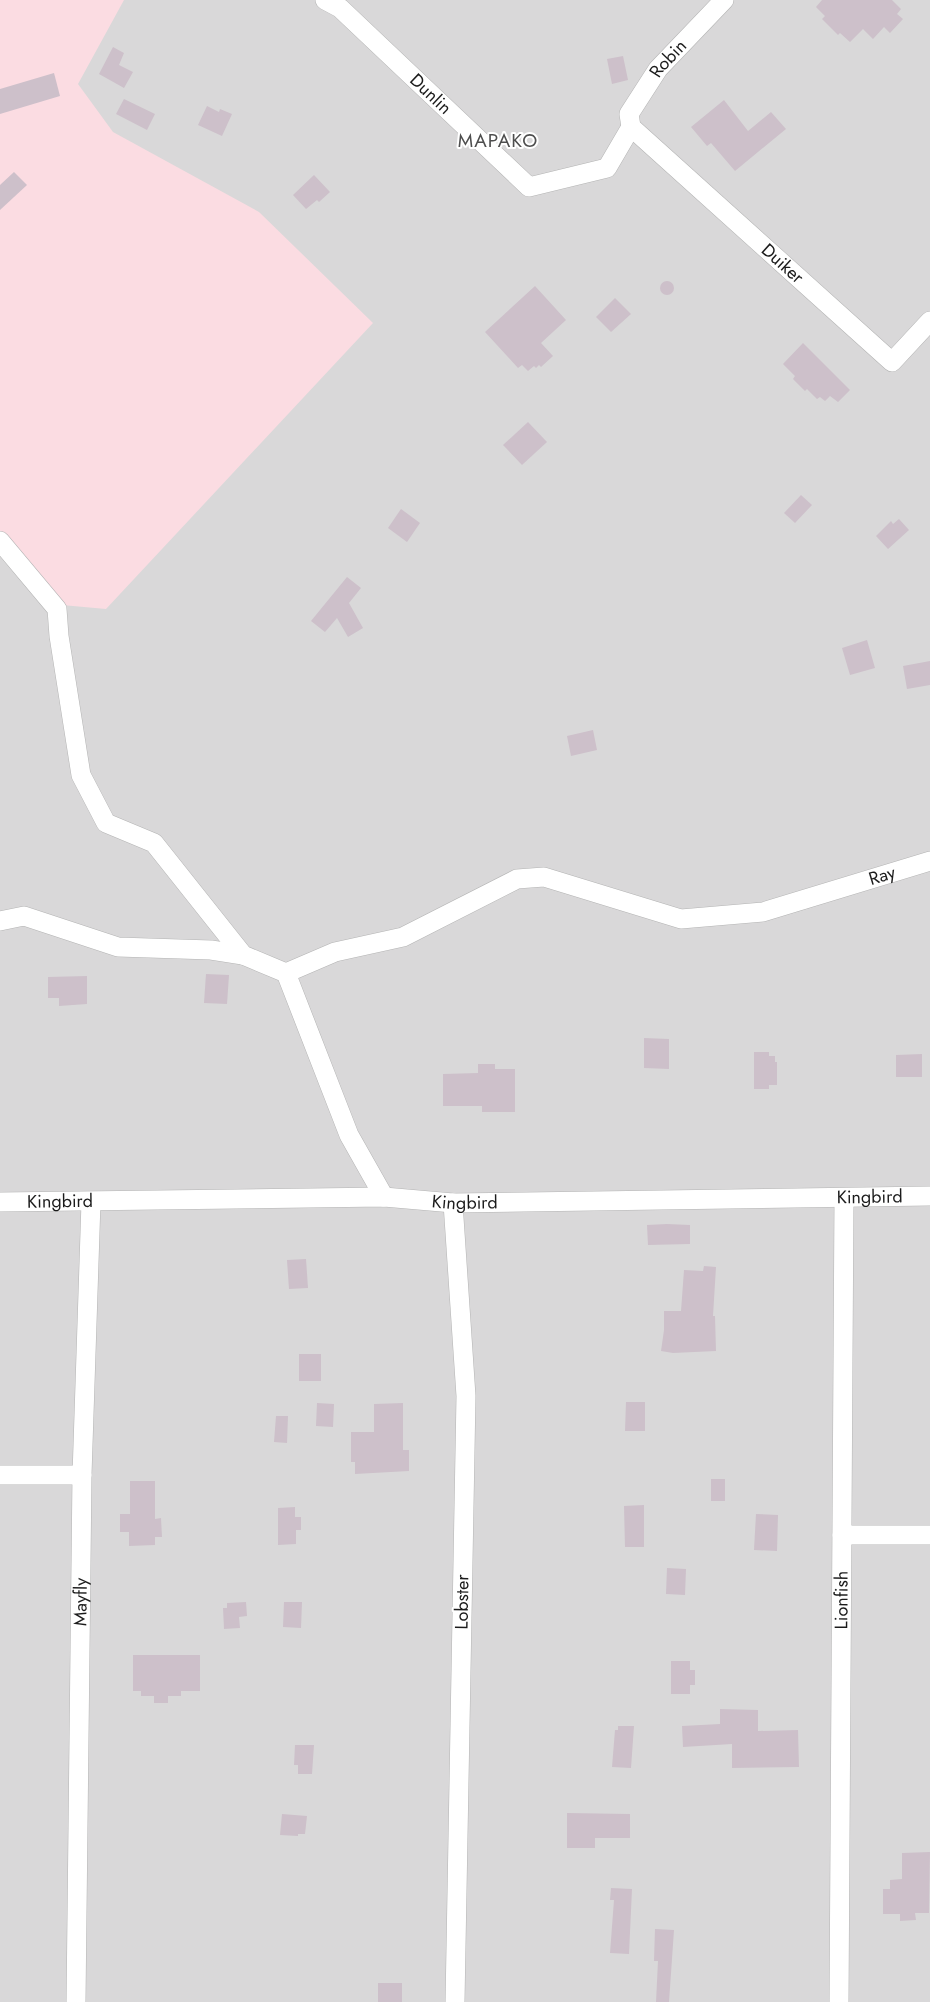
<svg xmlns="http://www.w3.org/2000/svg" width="930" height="2002" viewBox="0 0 930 2002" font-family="Jost,sans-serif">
<rect width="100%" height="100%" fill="#ece2e7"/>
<!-- residential -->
<rect fill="#d9d8d9" x="0" y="0" width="930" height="2002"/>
<!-- education -->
<polygon fill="#fbdce2" points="0,0 124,0 78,84 113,132 259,212 373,323 106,609 62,605 0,532"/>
<!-- building -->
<g fill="#cdc0ca">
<polygon points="822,0 892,0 901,9 897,14 903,19 890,33 884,27 873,39 863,29 850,42 840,33 838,35 822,19 825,16 816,7"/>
<polygon points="113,47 124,53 119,65 133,72 124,88 99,74"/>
<polygon points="623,56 628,80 612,84 607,59"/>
<polygon points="54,73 60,96 0,114 0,89"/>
<polygon points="124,99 155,114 147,130 116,114"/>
<polygon points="724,100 748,131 771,112 786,129 735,171 711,143 707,146 691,127"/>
<polygon points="207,106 219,112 220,109 232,114 222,136 198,125"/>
<polygon points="14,172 27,185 0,210 0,185"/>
<polygon points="314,175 330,192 319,202 317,200 306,209 293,195"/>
<circle cx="667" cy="288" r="7"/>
<polygon points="535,286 566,320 541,343 553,356 541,367 539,365 536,368 534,366 528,371 522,365 518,368 485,332"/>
<polygon points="615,298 631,314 611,332 596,317"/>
<polygon points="803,343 850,390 838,402 830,396 825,401 820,397 817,399 807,389 805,391 793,379 795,376 783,364"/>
<polygon points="528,422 547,442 522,465 503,445"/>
<polygon points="801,495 812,505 795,523 784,513"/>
<polygon points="401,509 420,523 407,542 388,528"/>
<polygon points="899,519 909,530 888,549 876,536 891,521 893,524"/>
<polygon points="347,577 361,588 349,603 363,628 348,637 337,618 325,632 311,621"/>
<polygon points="867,640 875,668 850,675 842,648"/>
<polygon points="930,661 930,685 907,689 903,666"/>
<polygon points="593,730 597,750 571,756 567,736"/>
<polygon points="206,974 229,975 227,1004 204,1003"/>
<polygon points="87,976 87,1004 59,1006 59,998 48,998 48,977"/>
<polygon points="644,1038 669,1039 669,1069 644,1068"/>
<polygon points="754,1052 769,1052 769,1056 775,1056 775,1062 777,1062 777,1085 769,1085 769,1089 754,1089"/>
<polygon points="922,1054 922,1077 896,1077 896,1055"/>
<polygon points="478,1064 495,1064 495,1069 515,1069 515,1112 482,1112 482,1106 443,1106 443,1074 478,1073"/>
<polygon points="667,1224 690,1225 690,1244 648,1245 647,1225"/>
<polygon points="306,1259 308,1288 289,1289 287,1260"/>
<polygon points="704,1266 716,1267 713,1316 715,1316 716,1351 673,1353 661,1351 664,1330 664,1311 681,1311 684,1270 703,1271"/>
<rect x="299" y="1354" width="22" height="27"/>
<polygon points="626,1402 645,1402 645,1431 625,1431"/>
<polygon points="317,1403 334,1404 333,1427 316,1426"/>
<polygon points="403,1403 403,1450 409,1450 409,1471 355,1474 355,1462 351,1462 351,1432 374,1432 374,1404"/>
<polygon points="276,1416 288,1416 287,1443 274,1442"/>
<rect x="711" y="1479" width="14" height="22"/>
<polygon points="130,1481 155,1481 155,1519 161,1518 162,1537 155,1537 155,1545 129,1546 129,1532 120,1532 120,1514 130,1514"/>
<polygon points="644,1505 644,1547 625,1547 624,1506"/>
<polygon points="295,1507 295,1517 301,1517 301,1530 296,1530 296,1544 278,1545 278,1508"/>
<polygon points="756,1514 778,1515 777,1551 754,1550"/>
<polygon points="667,1568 686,1569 685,1595 666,1594"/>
<polygon points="246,1602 247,1616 239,1617 240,1628 224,1629 223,1608 227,1608 227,1603"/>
<polygon points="284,1602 302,1602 301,1628 283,1627"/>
<polygon points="133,1655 200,1655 200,1691 181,1691 181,1696 168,1696 168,1703 154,1703 154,1696 141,1696 141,1691 133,1691"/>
<polygon points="671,1661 690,1661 690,1670 695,1670 695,1685 690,1685 690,1694 671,1694"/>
<polygon points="720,1709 758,1710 758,1731 798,1730 799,1767 732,1768 732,1744 683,1747 682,1726 720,1724"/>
<polygon points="618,1726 634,1726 631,1768 612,1767 615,1730 618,1730"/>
<polygon points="295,1745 314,1745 312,1774 298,1774 298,1765 294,1765"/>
<polygon points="567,1813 630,1814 630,1838 595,1838 595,1848 567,1848"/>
<polygon points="282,1814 307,1816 305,1834 298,1834 298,1836 280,1835"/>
<polygon points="930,1852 929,1913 915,1913 916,1920 900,1921 900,1914 883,1914 883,1889 890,1889 890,1880 902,1879 902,1853"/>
<polygon points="611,1888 632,1889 629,1954 610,1953 614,1900 610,1900"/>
<polygon points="655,1929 674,1930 669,2002 656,2002 658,1961 654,1961"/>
<rect x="378" y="1983" width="24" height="19"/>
</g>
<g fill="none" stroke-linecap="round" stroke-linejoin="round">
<!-- minor casing -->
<g stroke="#b4b4b4" stroke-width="20">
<g id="minor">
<path id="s1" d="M325,0L340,8L529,187L607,168L631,127"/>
<path id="s2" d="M631,127L892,362L930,321"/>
<path id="s3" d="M631,127L629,114L658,69L724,0"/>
<polyline points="0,541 57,609 59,636 81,775 106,823 154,843 243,955 286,973 349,1135 384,1197"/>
<polyline points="0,921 24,916 118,947 211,950 243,955"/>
<path id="s4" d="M286,973L335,952L403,937L517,879L544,877L681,919L763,912L930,861"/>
<path id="s5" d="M0,1202L384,1197L453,1203L930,1196"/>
<polyline points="453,1203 466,1396 455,2002"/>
<polyline points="0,1475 82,1475"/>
<polyline points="842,1535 930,1535"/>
<path id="s6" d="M76,2002L82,1475L91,1202"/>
<path id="s7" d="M839,2002L844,1198"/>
</g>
</g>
<!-- minor -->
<use href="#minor" stroke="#fff" stroke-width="19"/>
</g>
<g text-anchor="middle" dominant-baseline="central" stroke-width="4" stroke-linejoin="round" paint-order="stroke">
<!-- street labels -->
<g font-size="18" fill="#1b1b1b" stroke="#fff">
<text stroke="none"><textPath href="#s3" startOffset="81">Robin</textPath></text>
<text stroke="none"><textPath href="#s1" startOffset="142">Dunlin</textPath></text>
<text stroke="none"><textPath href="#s2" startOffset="204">Duiker</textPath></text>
<text stroke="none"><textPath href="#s4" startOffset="628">Ray</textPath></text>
<text stroke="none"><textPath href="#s5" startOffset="870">Kingbird</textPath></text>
<text stroke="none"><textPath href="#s5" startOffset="465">Kingbird</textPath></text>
<text stroke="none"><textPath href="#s5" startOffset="60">Kingbird</textPath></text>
<text stroke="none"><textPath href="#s7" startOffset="402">Lionfish</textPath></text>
<text stroke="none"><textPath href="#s6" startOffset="400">Mayfly</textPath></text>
<text transform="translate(462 1602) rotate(-89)">Lobster</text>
</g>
<!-- neighbourhood labels -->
<g font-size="19" letter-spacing="1" fill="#4e4e4e" stroke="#fff">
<text x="498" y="140">MAPAKO</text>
</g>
</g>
</svg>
